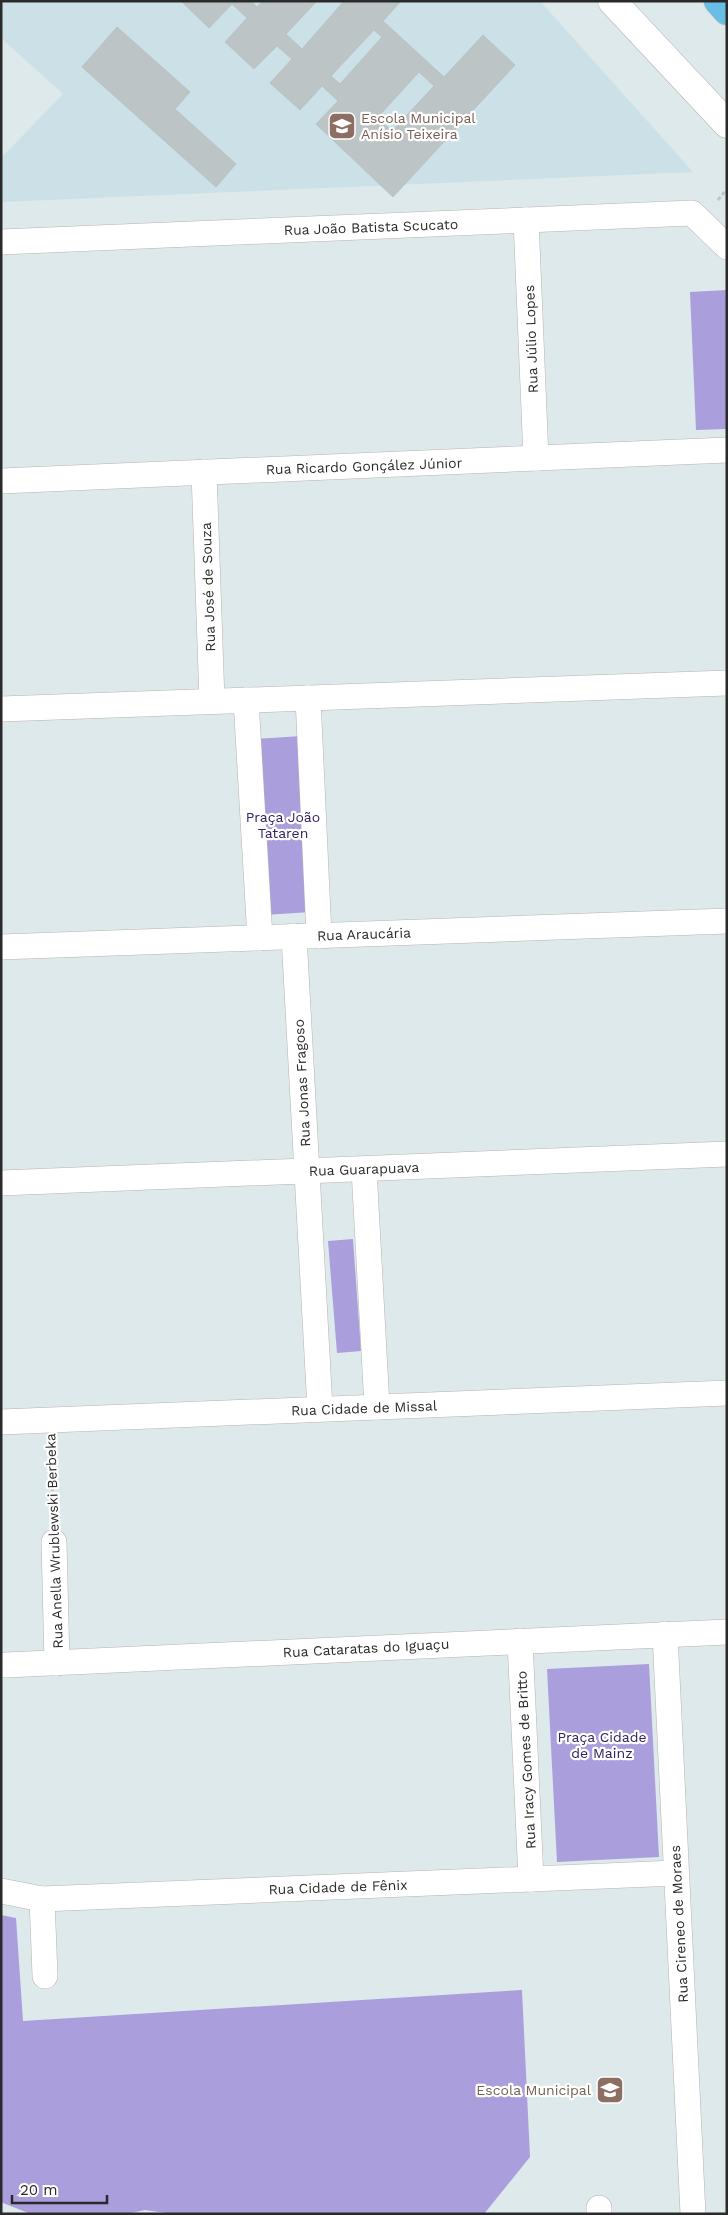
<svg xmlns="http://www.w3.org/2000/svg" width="728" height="2215" viewBox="0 0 728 2215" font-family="'Work Sans',sans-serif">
<rect width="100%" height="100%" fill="#dde9eb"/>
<!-- education -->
<polygon fill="#cbe1e7" points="1,1 540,1 693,172 1,202 1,158 63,94 1,38"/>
<!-- green -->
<g fill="#ab9edd">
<polygon points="727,290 727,429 696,430 690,292"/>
<polygon points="302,736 311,912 264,915 255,739"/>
<polygon points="353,1239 361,1351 337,1353 328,1241"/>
<polygon points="649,1664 659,1857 557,1862 547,1669"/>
<polygon points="1,1915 16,1918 23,2021 522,1990 530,2157 484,2214 173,2214 145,2210 126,2214 31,2214 3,2203 1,2201"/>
</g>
<!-- building -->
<g fill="#bdc4c6" stroke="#b7c3c6" fill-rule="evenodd">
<path d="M181,1H251L257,7L263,1H317L286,34L302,49L344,1H401L383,21L444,77L483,35L515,65L393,197L316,124L338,101L322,86L300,110L270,83L292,59L277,46L254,69L225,42L247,18L232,4L209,28ZM374,30L382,37L340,84L331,76ZM419,72L434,86L392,131L377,118Z"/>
<polygon points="117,27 190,92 175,109 236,164 216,187 82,67"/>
</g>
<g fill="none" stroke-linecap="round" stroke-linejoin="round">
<!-- minor casing -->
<g stroke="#b9b2ae" stroke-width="26">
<g id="minor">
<polyline points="526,220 536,458"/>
<polyline points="1,242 692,213 727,247"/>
<polyline points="204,472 212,701"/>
<polyline points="1,481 727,450"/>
<polyline points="308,698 319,936"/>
<polyline points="246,700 260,938"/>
<polyline points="1,709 727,683"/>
<polyline points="294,936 320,1409"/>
<polyline points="1,947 727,921"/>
<polyline points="364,1169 377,1407"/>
<polyline points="1,1183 727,1154"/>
<polyline points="1,1422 727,1393"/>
<polyline points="54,1542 57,1663"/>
<polyline points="665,1634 693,2214"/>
<polyline points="520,1641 531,1879"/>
<polyline points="6,1665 727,1632"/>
<polyline points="1,1891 42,1899 676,1873"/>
<polyline points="42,1899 45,1976"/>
<polyline points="599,2214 599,2208"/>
</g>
</g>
<!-- secondary casing -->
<g stroke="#b9b2ae" stroke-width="29">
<polyline id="secondary" points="612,1 727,124"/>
</g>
<!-- primary casing -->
<g stroke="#c3c3c3" stroke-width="29">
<polyline id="primary" points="718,1 727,11"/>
</g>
<!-- path -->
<g stroke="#c3c3c3" stroke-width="3" stroke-dasharray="4 2.5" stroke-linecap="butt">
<polyline points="718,200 727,189"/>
<polyline points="51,1448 53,1514"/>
</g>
<!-- minor -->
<use href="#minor" stroke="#fff" stroke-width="25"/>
<!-- secondary -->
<use href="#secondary" stroke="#fff" stroke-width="28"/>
<!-- primary -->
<use href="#primary" stroke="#68bee4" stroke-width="28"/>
</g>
<!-- icons -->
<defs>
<g id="school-square" transform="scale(1.4375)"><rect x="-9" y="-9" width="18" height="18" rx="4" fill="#8d6e63" stroke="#fff"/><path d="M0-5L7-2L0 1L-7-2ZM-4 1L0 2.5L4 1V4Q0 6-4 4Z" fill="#fff"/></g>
</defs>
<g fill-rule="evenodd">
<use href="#school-square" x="342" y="126"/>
<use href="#school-square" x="610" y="2090"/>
</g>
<g text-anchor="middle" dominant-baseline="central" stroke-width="4.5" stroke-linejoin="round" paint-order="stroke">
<!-- education labels -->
<g font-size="14" fill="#785e54" stroke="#fff" text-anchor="start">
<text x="361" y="118">Escola Municipal<tspan x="361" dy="16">Anísio Teixeira</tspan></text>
<text x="591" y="2090" text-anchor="end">Escola Municipal</text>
</g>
<!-- street labels -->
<g font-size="14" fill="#2a2a2a" stroke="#fff">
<text transform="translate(371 227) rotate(-2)">Rua João Batista Scucato</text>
<text transform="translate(531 339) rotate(-92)">Rua Júlio Lopes</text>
<text transform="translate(364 466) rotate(-2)">Rua Ricardo Gonçález Júnior</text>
<text transform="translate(208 587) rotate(-92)">Rua José de Souza</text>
<text transform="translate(364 934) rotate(-2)">Rua Araucária</text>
<text transform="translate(302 1083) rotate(-93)">Rua Jonas Fragoso</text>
<text transform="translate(364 1169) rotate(-2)">Rua Guarapuava</text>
<text transform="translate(364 1408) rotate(-2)">Rua Cidade de Missal</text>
<text transform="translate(54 1541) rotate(-92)">Rua Anella Wrublewski Berbeka</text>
<text transform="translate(366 1648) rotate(-3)">Rua Cataratas do Iguaçu</text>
<text transform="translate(526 1760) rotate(-93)">Rua Iracy Gomes de Britto</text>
<text transform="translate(338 1887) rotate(-2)">Rua Cidade de Fênix</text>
<text transform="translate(679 1924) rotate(-93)">Rua Cireneo de Moraes</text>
</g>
<!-- park labels -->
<g font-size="14" fill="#362061" stroke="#fff">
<text x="283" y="817">Praça João<tspan x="283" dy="16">Tataren</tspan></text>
<text x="602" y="1737">Praça Cidade<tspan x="602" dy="16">de Mainz</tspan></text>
</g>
</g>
<!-- border -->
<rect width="728" height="2215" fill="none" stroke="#2a2a2a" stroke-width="5"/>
<!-- scale -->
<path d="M12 2195v8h95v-8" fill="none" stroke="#2a2a2a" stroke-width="2.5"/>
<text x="20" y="2195" font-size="15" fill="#2a2a2a" stroke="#ffffff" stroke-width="4" paint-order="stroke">20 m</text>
</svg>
